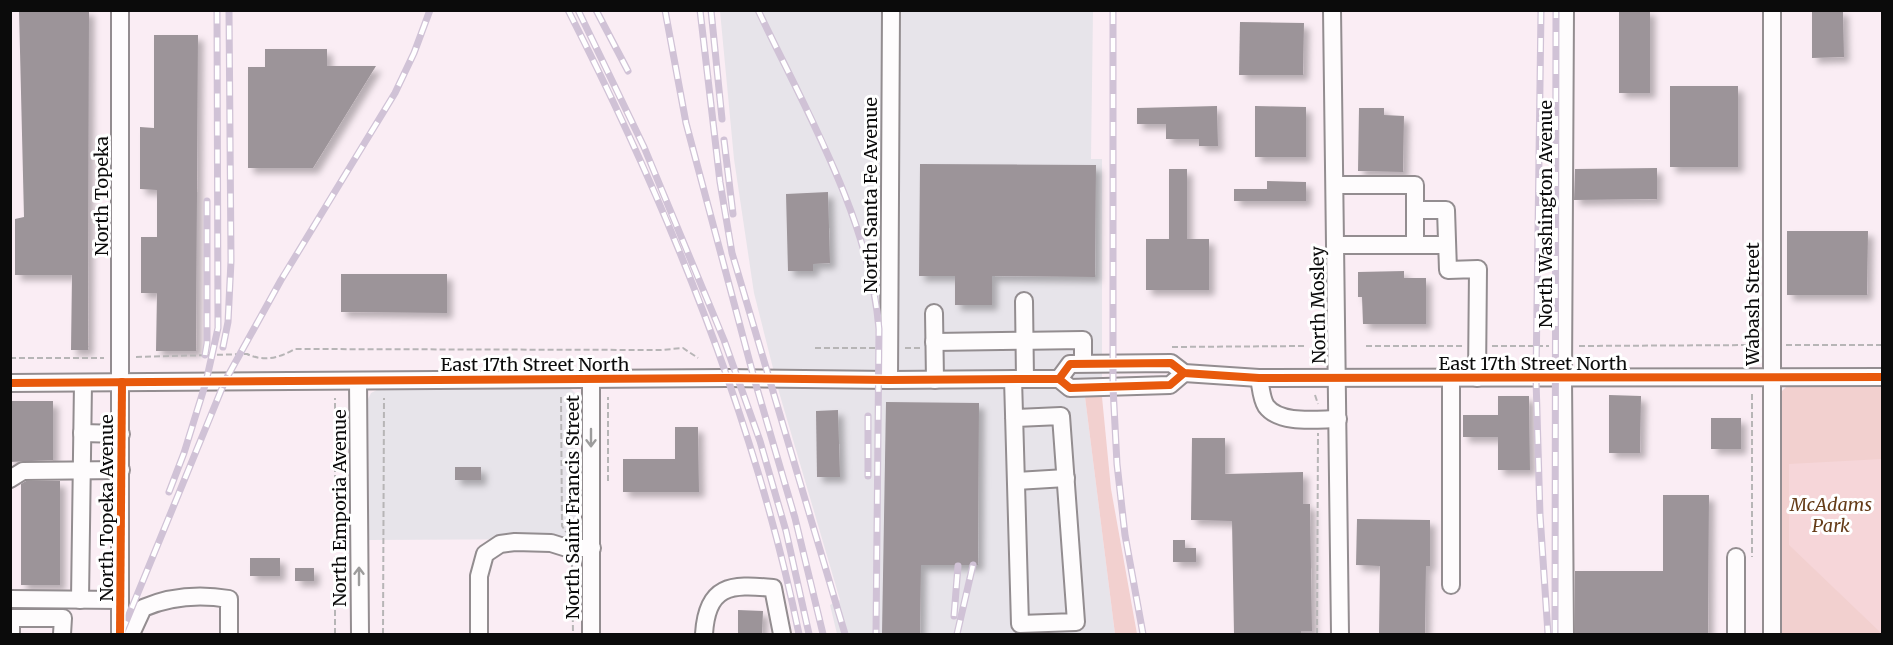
<svg xmlns="http://www.w3.org/2000/svg" width="1893" height="645" viewBox="0 0 1893 645" font-family="Merriweather,serif">
<defs>
<filter id="shadow"><feDropShadow dx="5.5" dy="5.5" stdDeviation="3" flood-color="#0004"/></filter>
</defs>
<rect width="100%" height="100%" fill="#faedf4"/>
<!-- industrial -->
<g fill="#e7e4ea">
<polygon points="720,11 1093,11 1091,159 1102,159 1102,397 1085,397 1115,634 837,634 830,605 840,600 779,392 754,293 734,159"/>
<polygon points="571,389 576,394 576,539 369,540 368,399 371,393 377,390"/>
</g>
<!-- green -->
<g fill="#f2d0cf">
<polygon points="1787,386 1882,387 1882,634 1780,634 1779,394"/>
<polygon points="1085,397 1102,397 1111,489 1137,634 1115,634"/>
</g>
<!-- pitch -->
<polygon fill="#f6d6d9" points="1882,459 1882,634 1789,545 1789,464"/>
<!-- building -->
<g fill="#9c9499" filter="url(#shadow)">
<polygon points="19,10 89,10 88,350 71,350 72,275 15,275 15,219 24,217"/>
<rect x="1619" y="10" width="31" height="83"/>
<polygon points="1812,10 1843,10 1844,57 1812,58"/>
<polygon points="1240,22 1304,23 1303,75 1239,75"/>
<polygon points="154,35 198,35 196,351 156,351 157,293 141,293 141,237 157,237 157,190 140,189 140,127 154,128"/>
<polygon points="265,49 327,49 327,66 376,66 313,168 248,168 248,67 265,67"/>
<rect x="1670" y="86" width="68" height="81"/>
<polygon points="1217,106 1218,146 1199,146 1199,139 1166,139 1166,124 1137,124 1137,108"/>
<polygon points="1255,106 1306,107 1306,157 1255,157"/>
<polygon points="1359,108 1384,108 1384,115 1404,116 1403,172 1358,171"/>
<polygon points="920,164 1096,165 1095,277 992,276 992,305 955,305 955,276 919,276"/>
<polygon points="1657,168 1657,199 1574,200 1575,169"/>
<polygon points="1169,169 1187,169 1187,239 1209,239 1209,290 1146,290 1146,239 1169,239"/>
<polygon points="1267,181 1306,182 1306,201 1234,201 1234,189 1267,189"/>
<polygon points="828,192 830,263 813,264 813,271 788,271 786,194"/>
<polygon points="1787,231 1868,231 1867,295 1787,295"/>
<polygon points="1404,271 1404,278 1426,278 1426,324 1363,324 1362,297 1358,297 1358,272"/>
<polygon points="341,274 447,274 447,313 341,312"/>
<polygon points="1609,395 1641,396 1640,453 1609,453"/>
<polygon points="1498,396 1529,396 1530,470 1498,470 1498,437 1463,437 1463,415 1498,415"/>
<polygon points="10,401 53,401 53,460 10,462"/>
<polygon points="886,402 979,403 978,565 921,565 920,634 882,634"/>
<polygon points="838,410 840,477 817,477 816,411"/>
<rect x="1711" y="418" width="30" height="31"/>
<polygon points="675,427 698,427 699,492 623,492 623,459 675,459"/>
<polygon points="1192,438 1225,438 1225,474 1303,472 1303,504 1310,504 1312,631 1301,631 1301,634 1234,634 1232,521 1191,520"/>
<rect x="455" y="467" width="26" height="13"/>
<polygon points="26,481 60,481 60,585 21,585 21,484"/>
<polygon points="1663,495 1709,495 1708,634 1575,634 1575,571 1663,571"/>
<polygon points="1357,519 1430,520 1430,566 1426,566 1425,634 1379,634 1380,566 1356,565"/>
<polygon points="1173,540 1185,540 1185,548 1196,548 1196,562 1173,562"/>
<rect x="250" y="558" width="30" height="18"/>
<rect x="295" y="568" width="19" height="13"/>
<polygon points="738,610 763,611 762,634 738,634"/>
</g>
<g fill="none" stroke-linecap="round" stroke-linejoin="round">
<!-- minor casing -->
<g stroke="#938d90" stroke-width="20">
<g id="minor">
<polyline points="120,10 120,634"/>
<polyline points="1332,10 1340,634"/>
<polyline points="1772,10 1772,634"/>
<polyline points="1335,185 1415,185 1415,210 1446,210 1448,270 1478,269 1477,378"/>
<polyline points="1415,210 1415,245"/>
<polyline points="1336,245 1447,245"/>
<polyline points="1024,301 1025,379"/>
<polyline points="934,313 935,380"/>
<polyline points="934,342 1083,340 1083,363"/>
<path d="M1259,378C1261,387 1261,398 1266,406C1280,425 1318,419 1338,419"/>
<polyline points="1451,378 1451,585"/>
<polyline points="1013,379 1020,624 1076,622 1061,416 1014,418"/>
<polyline points="1059,379 1070,364 1171,363 1184,373 1259,378 1882,377"/>
<polyline points="889,380 891,10"/>
<polyline points="358,381 360,634"/>
<polyline points="10,383 727,378 889,380 1025,379 1059,379 1070,388 1170,385 1184,373"/>
<polyline points="82,433 121,434"/>
<polyline points="10,479 23,471 121,470"/>
<polyline points="1016,481 1066,478"/>
<polyline points="1736,557 1736,634"/>
<polyline points="10,599 120,600"/>
<polyline points="80,600 83,383"/>
<polyline points="11,634 11,618 63,618 62,634"/>
<path d="M131,634L143,608C171,596 199,594 229,599V634"/>
<polyline points="479,634 479,576 485,554 500,544 515,542 551,543 567,548 592,548"/>
<polyline points="591,634 591,379"/>
<path d="M704,634C707,585 730,584 773,588L782,634"/>
<polyline points="1565,634 1563,378 1565,10"/>
</g>
</g>
<!-- path -->
<g stroke="#b7b5b6" stroke-width="2" stroke-dasharray="6 3" stroke-linecap="butt">
<polyline points="1786,345 1882,345"/>
<polyline points="1366,346 1462,346"/>
<polyline points="1492,346 1549,346"/>
<polyline points="1579,346 1756,345"/>
<polyline points="1172,347 1304,346"/>
<polyline points="815,348 876,348"/>
<polyline points="905,348 921,348"/>
<path d="M136,357L247,354C264,362 279,358 295,349L661,350L683,348L698,358"/>
<polyline points="10,358 104,358"/>
<polyline points="1752,394 1752,557"/>
<polyline points="1315,395 1318,404"/>
<polyline points="561,397 562,526 566,532"/>
<polyline points="608,481 608,397"/>
<polyline points="572,562 573,634"/>
<polyline points="335,634 335,398"/>
<polyline points="383,634 384,398"/>
<polyline points="1317,634 1318,433"/>
</g>
<!-- minor -->
<use href="#minor" stroke="#fefcfd" stroke-width="16"/>
<!-- rail casing -->
<g stroke="#d0c2d6" stroke-width="7">
<g id="rail">
<path d="M568,10C668,206 755,419 799,634"/>
<polyline points="578,10 644,147 724,340 760,441 786,531 809,634"/>
<polyline points="596,10 628,71"/>
<polyline points="665,10 686,123 754,378 795,518 823,634"/>
<polyline points="700,10 720,182 732,253 845,634"/>
<polyline points="711,10 722,119"/>
<path d="M758,10C805,109 870,220 879,329L876,634"/>
<polyline points="1113,10 1113,387 1117,464 1125,535 1143,634"/>
<polyline points="1541,10 1536,379 1540,515 1548,634"/>
<polyline points="724,140 733,214"/>
<polyline points="223,347 228,322 231,261 229,10"/>
<polyline points="205,355 207,343 207,201"/>
<polyline points="868,416 868,476"/>
<polyline points="169,492 184,453 206,382 218,328 217,10"/>
<polyline points="954,616 958,566"/>
<polyline points="121,634 225,381 281,280 395,93 414,53 430,10"/>
<polyline points="957,634 973,565"/>
<polyline points="1555,634 1556,10"/>
</g>
</g>
<!-- rail -->
<use href="#rail" stroke="#fff" stroke-width="4.5" stroke-dasharray="14" stroke-linecap="butt"/>
<!-- cycleway casing -->
<g stroke="#fff" stroke-width="11">
<g id="cycleway">
<polyline points="1059,379 1070,364 1171,363 1184,373 1259,378 1882,377"/>
<polyline points="10,383 727,378 889,380 1025,379 1059,379 1070,388 1170,385 1184,373"/>
<polyline points="120,634 122,382"/>
</g>
</g>
<!-- cycleway -->
<use href="#cycleway" stroke="#e8590c" stroke-width="8"/>
</g>
<!-- one-way arrows -->
<defs><path id="oneway-shaft" d="M-6 0H5M1.5-3L5.5 0L1.5 3" fill="none" stroke-width="1.6" stroke-linecap="round" stroke-linejoin="round" transform="scale(1.5)"/></defs>
<g stroke="#9d9c9c">
<use href="#oneway-shaft" transform="translate(591 438) rotate(90)"/>
<use href="#oneway-shaft" transform="translate(359 576) rotate(-90)"/>
</g>
<g text-anchor="middle" dominant-baseline="central" stroke-width="6" stroke-linejoin="round" paint-order="stroke">
<!-- street labels -->
<g font-size="18" fill="#0b0b0b" stroke="#fff">
<text transform="translate(870 195) rotate(-90)">North Santa Fe Avenue</text>
<text transform="translate(101 196) rotate(-90)">North Topeka</text>
<text transform="translate(1545 214) rotate(-90)">North Washington Avenue</text>
<text transform="translate(1752 304) rotate(-90)">Wabash Street</text>
<text transform="translate(1318 305) rotate(-91)">North Mosley</text>
<text x="1533" y="363">East 17th Street North</text>
<text x="535" y="364">East 17th Street North</text>
<text transform="translate(572 507) rotate(-90)">North Saint Francis Street</text>
<text transform="translate(106 508) rotate(-90)">North Topeka Avenue</text>
<text transform="translate(339 508) rotate(-90)">North Emporia Avenue</text>
</g>
<!-- park labels -->
<g font-size="18" font-style="italic" fill="#653c18" stroke="#fff">
<text x="1831" y="504">McAdams<tspan x="1831" dy="21">Park</tspan></text>
</g>
</g>
<!-- border -->
<rect width="1893" height="645" fill="none" stroke="#0b0b0b" stroke-width="24"/>
</svg>
